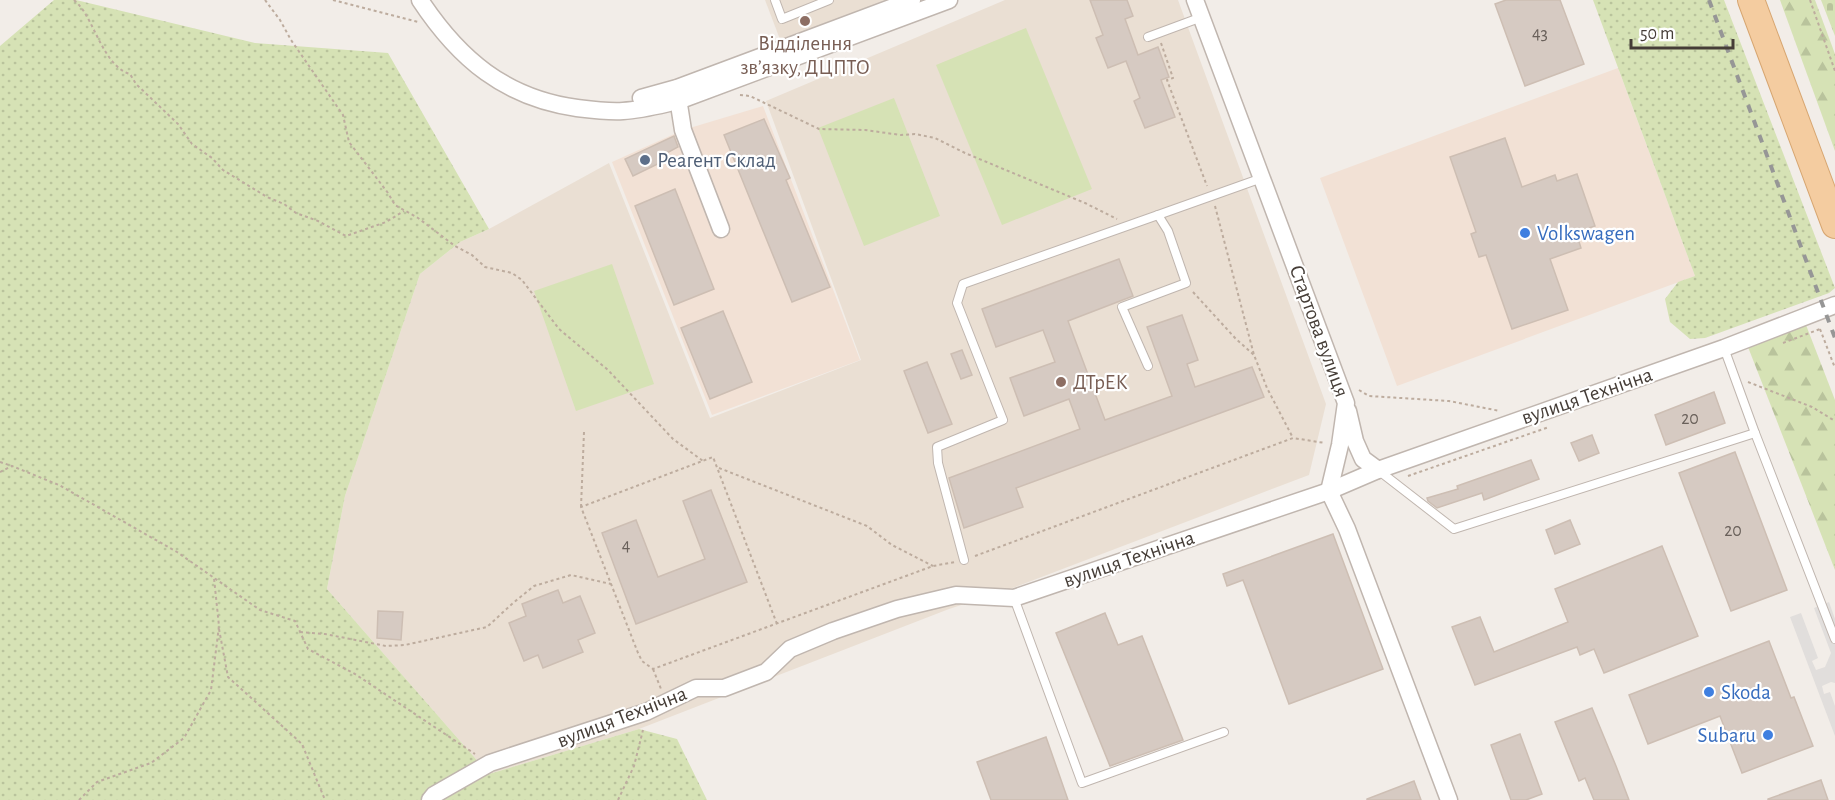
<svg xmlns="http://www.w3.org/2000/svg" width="1835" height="800" viewBox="0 0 1835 800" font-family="'Alegreya Sans',sans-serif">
<defs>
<pattern id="grass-dots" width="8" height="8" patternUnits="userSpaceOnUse" patternTransform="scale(1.5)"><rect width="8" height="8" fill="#d6e2b5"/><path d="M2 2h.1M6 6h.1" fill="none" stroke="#b9c39c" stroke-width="1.8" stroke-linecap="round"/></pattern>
<pattern id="forest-firs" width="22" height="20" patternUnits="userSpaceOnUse" patternTransform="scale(1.5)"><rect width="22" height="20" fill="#d6e2b5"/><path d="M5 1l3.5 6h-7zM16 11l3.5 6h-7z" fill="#b9c39c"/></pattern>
<pattern id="cemetery-stones" width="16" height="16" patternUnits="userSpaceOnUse" patternTransform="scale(1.5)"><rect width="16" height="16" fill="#d6e2b5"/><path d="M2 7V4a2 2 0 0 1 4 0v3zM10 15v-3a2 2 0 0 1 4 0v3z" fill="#b9c39c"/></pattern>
</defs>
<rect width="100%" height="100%" fill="#f2ede8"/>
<!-- commercial -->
<g fill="#f2e1d5">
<polygon points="1618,68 1695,276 1397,386 1320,178"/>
<polygon points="763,106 860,360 712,415 612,162 683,130"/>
</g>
<!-- education -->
<g fill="#eadfd3">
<polygon points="765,0 893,0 781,42"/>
<polygon points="1005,0 1178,0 1326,404 1309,475 1010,589 949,609 639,729 489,774 327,589 345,496 420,274 460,242 489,229 609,163 710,418 861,360 766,101"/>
</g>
<!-- grass -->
<g fill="url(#grass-dots)">
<polygon points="54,0 76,0 255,43 388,53 489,229 460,242 420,274 345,496 327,589 489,774 639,729 677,739 707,800 0,800 0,46"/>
<polygon points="1593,0 1724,0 1835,288 1829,293 1705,338 1690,339 1670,322 1665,299 1678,282 1695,276"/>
</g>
<!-- forest -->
<g fill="url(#forest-firs)">
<polygon points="1780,0 1815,0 1835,54 1835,151"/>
<polygon points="1806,325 1835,400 1835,570 1748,347"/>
</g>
<!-- cemetery -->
<polygon fill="url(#cemetery-stones)" points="1821,0 1835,0 1835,36"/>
<!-- pitch -->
<g fill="#d6e2b5">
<polygon points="1026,28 1092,189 1002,225 936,65"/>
<polygon points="894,98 940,216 864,246 818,128"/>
<polygon points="612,264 654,384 576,411 534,291"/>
</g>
<!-- parking -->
<polygon fill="#e1dedc" points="1829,602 1835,619 1835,683 1831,682 1822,686 1824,694 1830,692 1835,706 1835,736 1790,617 1801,613 1818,658 1812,661 1816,670 1825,667 1831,653 1814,608"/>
<!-- building -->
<g fill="#d6cac2" stroke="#cdbeb3" stroke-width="1.5">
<polygon points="1090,0 1127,0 1133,16 1125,19 1138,55 1158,47 1169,77 1161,80 1175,117 1145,128 1134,101 1140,98 1126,61 1108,68 1096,38 1103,35"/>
<polygon points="1506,0 1560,0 1584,64 1525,86 1495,4"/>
<polygon points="764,119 790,178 786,180 830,287 792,302 724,135"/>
<polygon points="674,136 678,147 663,155 666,160 633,176 625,159"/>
<polygon points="1505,138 1522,187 1555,175 1557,181 1577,174 1595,226 1576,232 1581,248 1550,259 1568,310 1512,329 1486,255 1479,257 1471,234 1476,232 1450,157"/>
<polygon points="675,189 714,289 674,305 635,206"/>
<polygon points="1119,259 1133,296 1068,321 1105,420 1172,396 1147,327 1182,315 1198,360 1187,364 1195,387 1252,367 1264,397 1016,488 1023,507 964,528 949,478 1080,429 1069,399 1024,416 1010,378 1055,362 1043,330 996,347 982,309"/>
<polygon points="723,311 752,382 710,399 681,328"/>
<polygon points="962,350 972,375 961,379 951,354"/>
<polygon points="927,362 952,424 928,433 904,371"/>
<polygon points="1714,392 1725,423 1666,445 1655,415"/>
<polygon points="1592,435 1599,453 1579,461 1571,443"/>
<polygon points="1735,452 1787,590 1731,611 1679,473"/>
<polygon points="1531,460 1539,479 1484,500 1482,493 1437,508 1428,501 1427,498 1458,489 1457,486"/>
<polygon points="711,490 747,582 636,624 602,533 636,520 658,577 705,559 683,501"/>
<polygon points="1570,520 1580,544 1555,554 1546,530"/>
<polygon points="1333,534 1383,669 1289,704 1243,580 1227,586 1223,574"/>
<polygon points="1662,546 1698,636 1604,673 1594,649 1580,655 1577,647 1475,685 1452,627 1480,617 1494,652 1568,622 1555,589"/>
<polygon points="558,590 563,603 580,596 595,633 578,640 583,652 543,668 538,655 524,661 509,623 526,616 522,604"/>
<polygon points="378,611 403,612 401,640 377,638"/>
<polygon points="1105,613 1118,645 1142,636 1183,740 1110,766 1056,633"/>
<polygon points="1769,641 1791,698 1794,697 1813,746 1742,773 1720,716 1648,744 1629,695"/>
<polygon points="1592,708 1616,766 1629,800 1594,800 1585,778 1579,781 1555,722"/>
<polygon points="1520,734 1542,794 1526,800 1511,800 1491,745"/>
<polygon points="1046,737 1068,800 991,800 977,762"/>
<polygon points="1821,780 1828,800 1768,800 1768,799"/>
<polygon points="1414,781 1421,800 1367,800 1367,799"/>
</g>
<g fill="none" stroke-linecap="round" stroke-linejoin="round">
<!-- service casing -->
<g stroke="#c0b6af" stroke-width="10">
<g id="service">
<polyline points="775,0 782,19 829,0"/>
<polyline points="1148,37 1202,17"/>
<polyline points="1148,366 1122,307 1186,283 1168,231 1158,215 1262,178"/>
<polyline points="1755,433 1835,639"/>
<polyline points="1378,470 1454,529 1755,433 1724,348"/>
<polyline points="964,560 938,463 937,447 1003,420 957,303 963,284 1158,215"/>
<polyline points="1014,598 1082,783 1224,732"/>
</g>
</g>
<!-- minor casing -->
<g stroke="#c0b6af" stroke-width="19">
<g id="minor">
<path d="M420,0C459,59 505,98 577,108C593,110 608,112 623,111C642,110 660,105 678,101L949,0"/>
<polyline points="1195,0 1346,403 1340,445 1329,491 1347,529 1449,800"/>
<polyline points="677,92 683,130 721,229"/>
<polyline points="641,98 677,88 912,0"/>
<polyline points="1348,411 1355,441 1363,459 1378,470"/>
<polyline points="430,800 434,795 490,763 646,712 696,688 724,688 766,672 790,649 833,631 897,609 956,595 1014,598 1329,491 1378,470 1724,348 1835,305"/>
</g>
</g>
<!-- primary casing -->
<g stroke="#d7a671" stroke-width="28">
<polyline id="primary" points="1751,0 1835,225"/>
</g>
<!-- path -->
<g stroke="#bdac9e" stroke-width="2" stroke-dasharray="3 3" stroke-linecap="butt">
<path d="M74,0C79,5 83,9 86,15C97,33 108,68 130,74L136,84L178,124L192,144L212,158L223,170L267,197L284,204L296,213L318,221L346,236L386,222L404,211"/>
<polyline points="265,0 280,20 291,40 343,115 349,142 388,193 395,205 418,218 455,246 472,255 485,267 512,273 522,280 559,329 608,370 673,439 703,461"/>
<polyline points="333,0 418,22"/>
<polyline points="1810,0 1835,71"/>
<polyline points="1161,43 1173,78 1167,80 1207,186"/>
<polyline points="740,95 750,96 819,129 865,130 901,135 915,134 935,138 965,153 1085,203 1117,219"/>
<polyline points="1215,206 1254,355 1267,388 1293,438"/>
<polyline points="1193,292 1236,339 1254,355"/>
<polyline points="1820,329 1835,368"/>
<polyline points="1783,343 1820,329"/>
<polyline points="1748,382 1812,407 1835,421"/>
<polyline points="1359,390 1369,396 1449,401 1500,411"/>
<polyline points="0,462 12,466"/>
<polyline points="719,468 867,526 892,545 933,566"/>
<polyline points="0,472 12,466 59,485 177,552 260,610 295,621 308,649 355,674 475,754"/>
<polyline points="1408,476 1549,427"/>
<polyline points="581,507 584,432"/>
<polyline points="975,556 1293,438 1325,443"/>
<polyline points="777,624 713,457 581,507 638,653 642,661 653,669 933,566 955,562"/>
<polyline points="219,629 228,677 302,744 325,800"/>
<polyline points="300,632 325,634 386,646 405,645 487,627 513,603 534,586 571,575 611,584"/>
<polyline points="653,669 661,689"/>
<polyline points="79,800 97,782 151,763 184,738 211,690 219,626 214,578"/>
<polyline points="618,800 634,766 643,730"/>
</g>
<!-- service -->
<use href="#service" stroke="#fff" stroke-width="8"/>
<!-- minor -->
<use href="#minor" stroke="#fff" stroke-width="16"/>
<!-- primary -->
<use href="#primary" stroke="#f4cca0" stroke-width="26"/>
<!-- rail -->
<polyline stroke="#969696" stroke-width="4" stroke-dasharray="8 8" stroke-linecap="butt" points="1709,0 1835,338"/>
</g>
<!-- markers -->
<g fill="#8d6e63" stroke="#fff" stroke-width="2">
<circle cx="805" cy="21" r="6"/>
<circle cx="1061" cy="382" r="6"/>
</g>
<circle fill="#5c6f8a" stroke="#fff" stroke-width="2" cx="645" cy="160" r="6"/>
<g fill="#3f7fe0" stroke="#fff" stroke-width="2">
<circle cx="1525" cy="233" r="6"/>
<circle cx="1709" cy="692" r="6"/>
<circle cx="1768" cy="735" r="6"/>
</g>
<g text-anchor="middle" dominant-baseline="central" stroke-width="4.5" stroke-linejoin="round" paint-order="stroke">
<!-- number labels -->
<g font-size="18" fill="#69605a">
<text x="1540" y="34">43</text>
<text x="1690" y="419">20</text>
<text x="1733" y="531">20</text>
<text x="626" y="546">4</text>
</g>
<!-- education labels -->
<g font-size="21" fill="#785e54" stroke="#fff">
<text x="805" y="43">Відділення<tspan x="805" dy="24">зв’язку, ДЦПТО</tspan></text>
<text x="1073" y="382" text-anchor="start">ДТрЕК</text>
</g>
<!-- service labels -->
<g font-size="21" fill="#4e5e75" stroke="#fff" text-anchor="start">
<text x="657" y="160">Реагент Склад</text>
</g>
<!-- shop labels -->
<g font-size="21" fill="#366cbe" stroke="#fff" text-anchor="start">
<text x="1537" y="233">Volkswagen</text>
<text x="1721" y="692">Skoda</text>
<text x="1756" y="735" text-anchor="end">Subaru</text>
</g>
<!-- street labels -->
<g font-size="21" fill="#453d37" stroke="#fff">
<text transform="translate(1319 331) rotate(70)">Стартова вулиця</text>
<text transform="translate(1587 396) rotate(-19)">вулиця Технічна</text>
<text transform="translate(1129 559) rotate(-19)">вулиця Технічна</text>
<text transform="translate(622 717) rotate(-21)">вулиця Технічна</text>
</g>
</g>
<!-- scale -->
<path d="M1631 39v9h102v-9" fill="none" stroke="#453d37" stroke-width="3"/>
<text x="1640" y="39" font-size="18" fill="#453d37" stroke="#ffffff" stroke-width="4.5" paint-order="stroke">50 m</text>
</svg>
